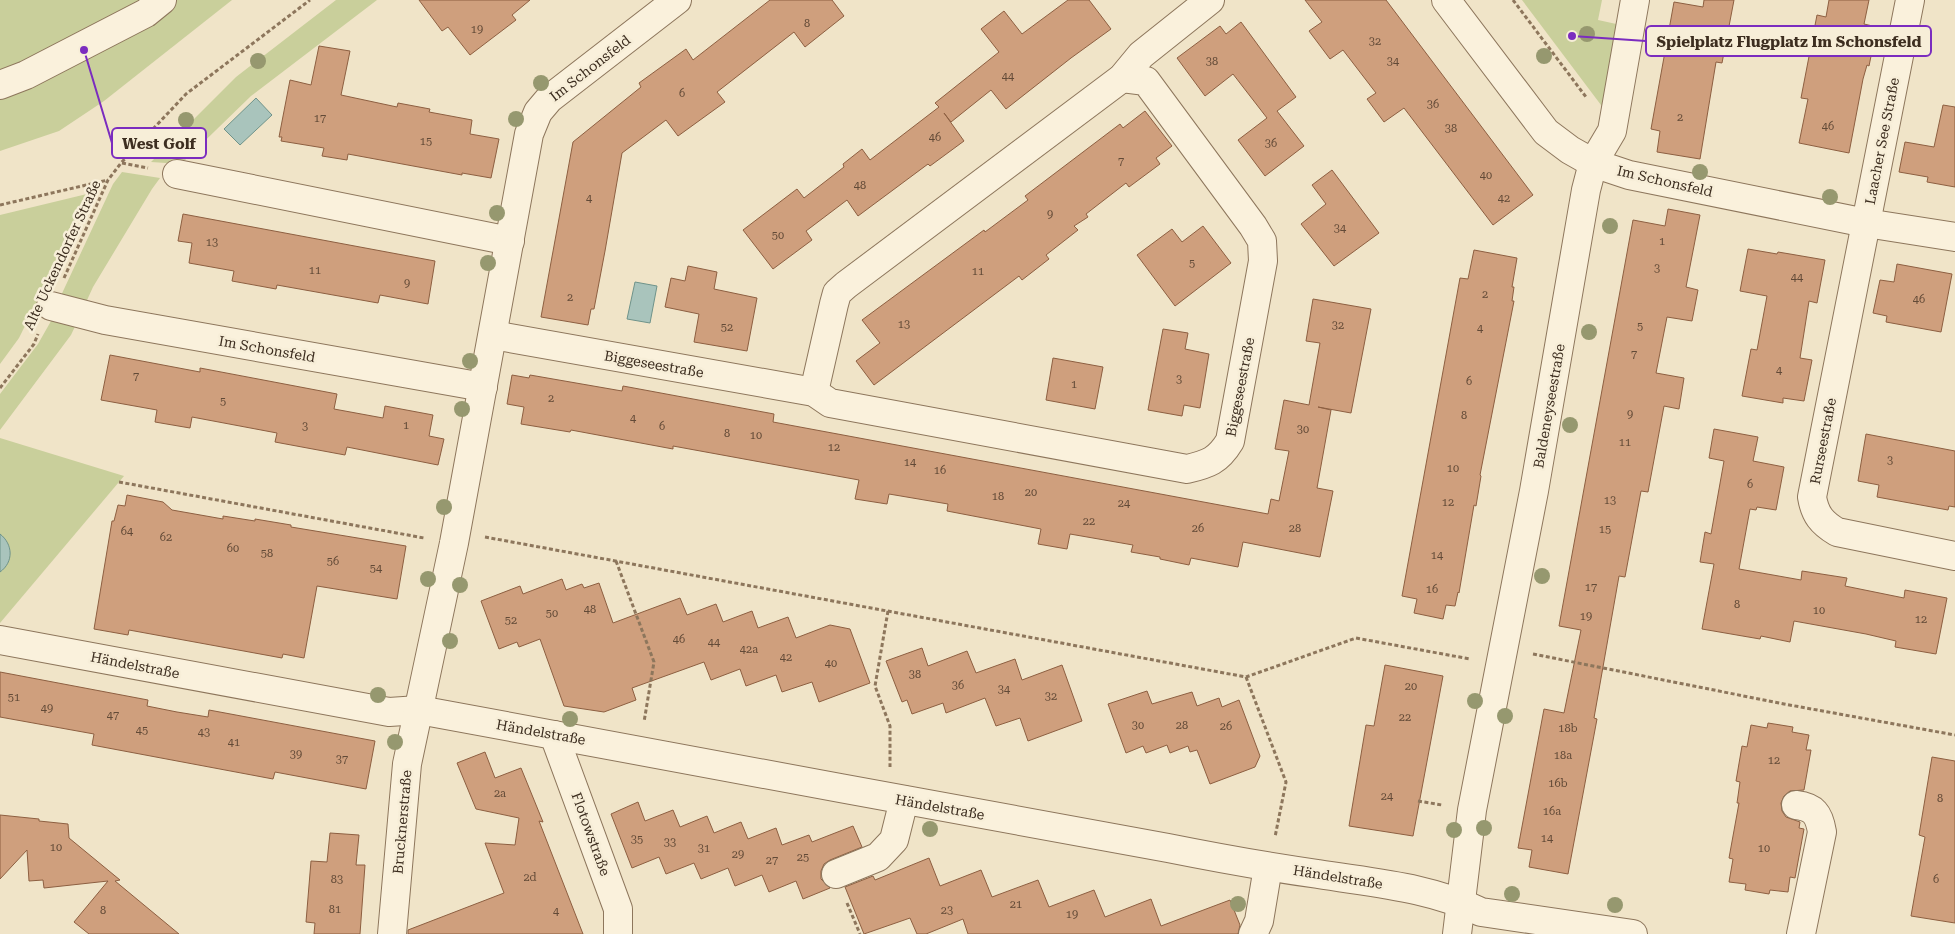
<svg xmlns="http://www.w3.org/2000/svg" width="1955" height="934" viewBox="0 0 1955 934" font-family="'Roboto Serif',serif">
<rect width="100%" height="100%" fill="#f0e4c8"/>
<!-- green -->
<g fill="#c9cf9b">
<polygon points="0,0 232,0 104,101 59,131 0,151"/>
<polygon points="336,0 377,0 251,96 181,164 151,162 236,77"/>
<polygon points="1522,0 1602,0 1598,20 1621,25 1604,109"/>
<polygon points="122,172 160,178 152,189 93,287 83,309 58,302 113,184"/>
<polygon points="91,193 19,338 0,364 0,215"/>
<polygon points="55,314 79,318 71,335 0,430 0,394 38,344"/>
<polygon points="0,438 124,476 0,623"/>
</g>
<!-- water -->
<g fill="#a9c4bc" stroke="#6f938a">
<polygon points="256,98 272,115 240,145 224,129"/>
<polygon points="635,282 657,286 650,323 627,319"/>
<path d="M0,534C13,544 14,562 0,572Z"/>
</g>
<!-- building -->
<g fill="#cf9f7d" stroke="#8d5f41">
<polygon points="419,0 530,0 512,15 516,20 470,55 448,27 442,31"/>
<polygon points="770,0 832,0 844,16 805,47 794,32 717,92 725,102 678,136 666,120 622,153 605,251 594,309 591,309 588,325 541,317 573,142 641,87 639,83 686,49 693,60"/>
<polygon points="1068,0 1089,0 1111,29 1071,58 1006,109 991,90 951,122 944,113 964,141 930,166 928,164 858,216 847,200 806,231 812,240 773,269 743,230 797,189 804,198 844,167 843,164 862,149 870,160 939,107 935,103 999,52 981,29 1004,11 1022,34"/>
<polygon points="1305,0 1386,0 1533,195 1493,225 1404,108 1384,122 1367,99 1376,93 1343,50 1330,59 1309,31 1322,22"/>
<polygon points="1704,0 1734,0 1722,63 1716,62 1700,159 1657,152 1660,131 1651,129 1674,2 1703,7"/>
<polygon points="1829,0 1869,0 1864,24 1877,27 1869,66 1867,65 1863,79 1849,153 1799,143 1808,99 1801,98 1817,15 1826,17"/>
<polygon points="1241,22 1296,97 1277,111 1304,146 1265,176 1238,140 1267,118 1233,74 1205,96 1177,58 1220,26 1226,34"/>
<polygon points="319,46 350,51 341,95 397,107 398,103 430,109 429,112 472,120 470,134 499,139 491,178 462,173 462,175 348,154 347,160 322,156 324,148 281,141 282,137 279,137 290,80 311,85"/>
<polygon points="1943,105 1955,107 1955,187 1927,182 1928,177 1899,172 1905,142 1934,147"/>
<polygon points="1145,111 1172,146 1156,158 1160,164 1129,187 1126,183 1086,214 1088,217 1074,226 1078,230 1046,255 1049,259 1022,280 1019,276 874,385 856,361 880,343 862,320 984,230 985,232 1028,200 1025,196 1120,124 1123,128"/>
<polygon points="1332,170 1379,233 1334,266 1301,224 1326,204 1312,185"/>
<polygon points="1668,209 1700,215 1686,287 1698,290 1692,321 1667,317 1656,373 1684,378 1679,409 1664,406 1648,492 1641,491 1625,577 1619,576 1594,718 1597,719 1568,874 1529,867 1532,850 1518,848 1544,709 1564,713 1581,630 1559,626 1633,220 1665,226"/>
<polygon points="183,214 435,261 428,304 380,295 378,303 277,285 276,289 232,281 234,271 189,263 192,243 178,241"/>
<polygon points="1203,226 1231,263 1175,306 1137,255 1172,229 1182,242"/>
<polygon points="1748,249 1777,254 1778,252 1790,254 1825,260 1817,303 1809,301 1800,358 1812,360 1804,401 1783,398 1783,403 1742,396 1751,349 1757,350 1767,296 1740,291"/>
<polygon points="1474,250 1517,258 1512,287 1514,287 1512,301 1514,301 1480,475 1481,476 1476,506 1474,505 1459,593 1458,592 1455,606 1446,605 1443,619 1414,613 1417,599 1402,596 1460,278 1468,279"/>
<polygon points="1897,264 1952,274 1941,332 1886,322 1887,316 1873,313 1880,280 1894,282"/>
<polygon points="688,266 717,272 714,289 757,298 747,351 694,342 699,314 665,307 671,278 685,281"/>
<polygon points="1313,299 1371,309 1351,413 1318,407 1331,410 1317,488 1333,491 1320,557 1243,542 1238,567 1191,558 1189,565 1160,559 1160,557 1131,552 1133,545 1070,534 1067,549 1038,544 1041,529 947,511 948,504 889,494 887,504 855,499 859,480 673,446 673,449 571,430 570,432 521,424 524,407 507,404 512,375 529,378 530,375 622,391 623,386 774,414 773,422 1268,514 1271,499 1279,501 1289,451 1275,449 1284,400 1309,405 1320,343 1306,341"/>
<polygon points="1163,329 1188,333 1185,349 1209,354 1200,408 1184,405 1182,416 1148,410"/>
<polygon points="110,355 200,372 200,368 337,394 334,409 383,418 385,406 433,415 429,436 444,439 438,465 347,447 345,455 275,442 277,433 192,417 190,428 155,422 157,410 101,400"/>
<polygon points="1053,358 1103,367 1095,409 1046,400"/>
<polygon points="1714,429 1758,437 1753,461 1784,467 1776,510 1757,507 1756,510 1750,509 1739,569 1801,580 1802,571 1847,578 1845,586 1904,598 1905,590 1947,598 1936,654 1895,647 1896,641 1866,634 1794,621 1790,642 1761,636 1760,639 1702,629 1714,564 1700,562 1705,532 1711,534 1724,461 1709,458"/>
<polygon points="1866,434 1955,451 1955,507 1949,506 1948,510 1877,497 1879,485 1858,481"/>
<polygon points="127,495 163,502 172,510 223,519 223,516 255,521 255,519 291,525 291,527 406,546 397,599 317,586 304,658 283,654 282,658 129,630 128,635 94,629 112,521 114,521 118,505 125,506"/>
<polygon points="562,579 566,590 582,584 584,588 599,583 613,623 680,598 687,615 716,604 723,622 752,611 758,628 788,617 796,638 830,625 850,629 870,683 819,702 812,682 782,692 776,675 746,686 740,669 711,680 704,662 632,688 636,700 604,712 564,706 540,639 519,647 517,642 499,649 481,601 520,586 523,594"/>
<polygon points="922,648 928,666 967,651 976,673 1015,659 1022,680 1062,665 1082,721 1028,741 1020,718 996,726 985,698 946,713 943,703 912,714 907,700 902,702 886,661"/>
<polygon points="1385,665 1443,676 1413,836 1349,826 1366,725 1374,726"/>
<polygon points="0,672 148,700 147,706 177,712 208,717 209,710 375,741 366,789 275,772 273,779 92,745 94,734 0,717"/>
<polygon points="1147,691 1152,704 1192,692 1197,706 1219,698 1222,707 1239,700 1260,756 1255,767 1210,784 1197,750 1190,752 1188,746 1170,753 1167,745 1146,753 1143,746 1126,753 1108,704"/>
<polygon points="1768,723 1793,727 1792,732 1809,735 1806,750 1811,750 1804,790 1790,791 1784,796 1781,803 1782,811 1786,817 1800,822 1799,828 1804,829 1795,878 1790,877 1788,892 1770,890 1769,894 1745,890 1746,884 1729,882 1733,859 1729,858 1739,803 1737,803 1740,782 1736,781 1742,746 1747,747 1751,725 1767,728"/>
<polygon points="485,752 495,778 521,768 543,822 539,821 583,934 408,934 408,930 504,893 485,843 515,845 519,818 476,809 457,763"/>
<polygon points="1932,757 1955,761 1955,923 1911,916 1925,837 1919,835"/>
<polygon points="638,802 645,821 673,810 680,827 707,816 714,833 741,822 748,839 776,828 782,845 809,835 812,842 853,826 862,847 830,860 824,864 821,871 821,879 830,888 803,899 796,881 769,892 762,875 735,886 728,868 701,879 694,863 666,874 659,857 632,868 611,814"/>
<polygon points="0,815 39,819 39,821 68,824 69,838 120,880 115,881 179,934 89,934 74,922 108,881 44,888 43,880 29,881 27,850 0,879"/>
<polygon points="330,833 359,835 356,865 365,865 360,934 314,934 315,923 306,922 311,861 327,862"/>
<polygon points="929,858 940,886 981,870 992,897 1038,880 1049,907 1094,890 1105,917 1151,899 1161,926 1230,900 1240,925 1238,934 968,934 963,919 926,934 917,934 910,918 864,934 845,887 873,876 875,880"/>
</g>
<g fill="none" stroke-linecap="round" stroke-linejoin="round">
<!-- minor casing -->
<g stroke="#8d765c" stroke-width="30">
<g id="minor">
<polyline points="1446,0 1546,132 1570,150 1593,163 1629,175 1866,223 1955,237"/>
<path d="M1910,0L1812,497C1815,515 1822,523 1837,532L1955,556"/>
<polyline points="0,85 26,75 146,13 162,0"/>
<polyline points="177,174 510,241"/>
<polyline points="51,306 105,320 483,387"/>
<path d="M493,335L814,392L830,403L1187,469C1208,464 1218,461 1230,441L1263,261L1262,241L1253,226L1146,81L1122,78"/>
<polyline points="814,392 834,304 837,293 846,285 1122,78 1141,55 1210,0"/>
<path d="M0,640L389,712L419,710C669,756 918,803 1168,848C1218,858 1268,867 1318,874C1373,883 1430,887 1481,912L1633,934"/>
<polyline points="554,735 618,909 618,934"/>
<path d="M1796,805C1814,807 1819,814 1822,832L1801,934"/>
<polyline points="836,874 878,857 894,840 904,800"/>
<polyline points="392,934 407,764 454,543 529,134 538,112 549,99 677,0"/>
<polyline points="1253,934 1259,921 1268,867"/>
<polyline points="1457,934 1472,810 1534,491 1586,190 1593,163 1612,131 1635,0"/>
</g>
</g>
<!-- path -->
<g stroke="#8d765c" stroke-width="3" stroke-dasharray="4 2.5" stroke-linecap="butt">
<polyline points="1513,0 1586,97"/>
<polyline points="122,163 148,168"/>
<polyline points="0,205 108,180"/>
<polyline points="64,278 108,180 121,163 186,94 310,0"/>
<polyline points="0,388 34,344 38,334"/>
<polyline points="119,482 424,538"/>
<polyline points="485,537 1246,677 1356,638 1470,659"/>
<polyline points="616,561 654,662 644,722"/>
<polyline points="888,611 875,686 890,726 890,767"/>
<polyline points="1533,654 1784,704 1955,735"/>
<polyline points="1246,677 1286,782 1275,837"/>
<polyline points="1418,801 1442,805"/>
<polyline points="847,903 860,934"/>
</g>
<!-- minor -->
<use href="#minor" stroke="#faf1dc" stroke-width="28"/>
</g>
<!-- trees -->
<g fill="#96986f">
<circle cx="1587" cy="34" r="8"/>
<circle cx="1544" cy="56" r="8"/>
<circle cx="258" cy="61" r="8"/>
<circle cx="541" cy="83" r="8"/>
<circle cx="516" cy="119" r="8"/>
<circle cx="186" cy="120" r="8"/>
<circle cx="1700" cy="172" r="8"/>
<circle cx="1830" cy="197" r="8"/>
<circle cx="497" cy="213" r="8"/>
<circle cx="1610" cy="226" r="8"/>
<circle cx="488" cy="263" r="8"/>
<circle cx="1589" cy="332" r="8"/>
<circle cx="470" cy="361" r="8"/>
<circle cx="462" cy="409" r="8"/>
<circle cx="1570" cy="425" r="8"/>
<circle cx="444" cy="507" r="8"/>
<circle cx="1542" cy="576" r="8"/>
<circle cx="428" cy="579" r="8"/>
<circle cx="460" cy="585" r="8"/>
<circle cx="450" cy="641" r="8"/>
<circle cx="378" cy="695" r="8"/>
<circle cx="1475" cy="701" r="8"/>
<circle cx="1505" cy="716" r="8"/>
<circle cx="570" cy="719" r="8"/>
<circle cx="395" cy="742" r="8"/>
<circle cx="1484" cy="828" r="8"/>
<circle cx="930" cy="829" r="8"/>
<circle cx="1454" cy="830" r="8"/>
<circle cx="1512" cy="894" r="8"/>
<circle cx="1238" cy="904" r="8"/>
<circle cx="1615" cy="905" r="8"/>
</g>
<g text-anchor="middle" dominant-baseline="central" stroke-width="5" stroke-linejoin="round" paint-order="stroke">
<!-- number labels -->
<g font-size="11" fill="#624a37">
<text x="807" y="23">8</text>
<text x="477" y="29">19</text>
<text x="1375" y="41">32</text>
<text x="1212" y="61">38</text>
<text x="1393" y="61">34</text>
<text x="1008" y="76">44</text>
<text x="682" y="93">6</text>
<text x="1433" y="104">36</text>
<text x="1680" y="117">2</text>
<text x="320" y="118">17</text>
<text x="1828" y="126">46</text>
<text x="1451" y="128">38</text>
<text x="935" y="137">46</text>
<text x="426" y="141">15</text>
<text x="1271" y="143">36</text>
<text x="1121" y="161">7</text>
<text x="1486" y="175">40</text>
<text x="860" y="185">48</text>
<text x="589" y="198">4</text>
<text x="1504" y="198">42</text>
<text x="1050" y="214">9</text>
<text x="1340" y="228">34</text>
<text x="778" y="235">50</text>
<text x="1662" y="241">1</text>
<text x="212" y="242">13</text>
<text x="1192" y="263">5</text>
<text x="1657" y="268">3</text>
<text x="315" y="270">11</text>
<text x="978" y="271">11</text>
<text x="1797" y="277">44</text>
<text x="407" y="283">9</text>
<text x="1485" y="294">2</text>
<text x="570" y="297">2</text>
<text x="1919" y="299">46</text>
<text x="904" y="324">13</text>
<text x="1338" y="325">32</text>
<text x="1640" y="326">5</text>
<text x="727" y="327">52</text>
<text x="1480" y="328">4</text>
<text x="1634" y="354">7</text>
<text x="1779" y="370">4</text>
<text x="136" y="376">7</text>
<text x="1179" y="379">3</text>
<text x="1469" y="381">6</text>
<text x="1074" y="384">1</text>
<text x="551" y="398">2</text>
<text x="223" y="401">5</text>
<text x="1630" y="414">9</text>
<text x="1464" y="415">8</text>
<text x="633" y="418">4</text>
<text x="406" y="425">1</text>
<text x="305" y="426">3</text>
<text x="662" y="426">6</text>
<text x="1303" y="429">30</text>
<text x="727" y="433">8</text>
<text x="756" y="435">10</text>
<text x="1625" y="442">11</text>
<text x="834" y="447">12</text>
<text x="1890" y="460">3</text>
<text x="910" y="462">14</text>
<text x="1453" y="468">10</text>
<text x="940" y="470">16</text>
<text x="1750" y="484">6</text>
<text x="1031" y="492">20</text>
<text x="998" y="496">18</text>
<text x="1610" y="500">13</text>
<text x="1448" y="502">12</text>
<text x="1124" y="503">24</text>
<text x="1089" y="521">22</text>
<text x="1198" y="528">26</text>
<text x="1295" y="528">28</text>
<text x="1605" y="529">15</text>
<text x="127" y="531">64</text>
<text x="166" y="537">62</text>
<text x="233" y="548">60</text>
<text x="267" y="553">58</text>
<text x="1437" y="555">14</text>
<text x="333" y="561">56</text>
<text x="376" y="568">54</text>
<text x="1591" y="587">17</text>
<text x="1432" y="589">16</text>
<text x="1737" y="604">8</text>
<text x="590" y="609">48</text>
<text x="1819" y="610">10</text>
<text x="552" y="613">50</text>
<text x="1586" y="616">19</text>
<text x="1921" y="619">12</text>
<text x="511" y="620">52</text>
<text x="679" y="639">46</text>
<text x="714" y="642">44</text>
<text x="749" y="649">42a</text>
<text x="786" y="657">42</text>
<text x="831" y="663">40</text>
<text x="915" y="674">38</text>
<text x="958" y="685">36</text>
<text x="1411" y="686">20</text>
<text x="1004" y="689">34</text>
<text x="1051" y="696">32</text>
<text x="14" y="697">51</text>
<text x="47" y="708">49</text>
<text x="113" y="715">47</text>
<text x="1405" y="717">22</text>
<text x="1138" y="725">30</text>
<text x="1182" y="725">28</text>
<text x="1226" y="726">26</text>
<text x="1568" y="728">18b</text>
<text x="142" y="730">45</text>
<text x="204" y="732">43</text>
<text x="234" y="742">41</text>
<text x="296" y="754">39</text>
<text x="1563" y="755">18a</text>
<text x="342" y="759">37</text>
<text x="1774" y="760">12</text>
<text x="1558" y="783">16b</text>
<text x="500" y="793">2a</text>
<text x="1387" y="796">24</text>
<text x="1940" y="798">8</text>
<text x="1552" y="811">16a</text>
<text x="1547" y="838">14</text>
<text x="637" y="839">35</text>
<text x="670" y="842">33</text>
<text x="56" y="847">10</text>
<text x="704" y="848">31</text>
<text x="1764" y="848">10</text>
<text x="738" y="854">29</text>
<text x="803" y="857">25</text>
<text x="772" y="860">27</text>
<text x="530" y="877">2d</text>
<text x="337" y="879">83</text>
<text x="1936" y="879">6</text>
<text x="1016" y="904">21</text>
<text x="335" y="909">81</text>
<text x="103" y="910">8</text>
<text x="947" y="910">23</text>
<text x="556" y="911">4</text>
<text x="1072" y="914">19</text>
</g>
<!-- street labels -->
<g font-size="14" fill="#3d2e20" stroke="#f7eed8">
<text transform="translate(590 68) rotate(-38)">Im Schonsfeld</text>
<text transform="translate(1882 141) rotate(-79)">Laacher See Straße</text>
<text transform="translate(1665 181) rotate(13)">Im Schonsfeld</text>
<text transform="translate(62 255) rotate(-65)">Alte Uckendorfer Straße</text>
<text transform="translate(267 349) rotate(10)">Im Schonsfeld</text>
<text transform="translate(654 364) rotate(10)">Biggeseestraße</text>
<text transform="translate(1240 387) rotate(-79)">Biggeseestraße</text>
<text transform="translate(1549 406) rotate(-80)">Baldeneyseestraße</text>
<text transform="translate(1823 441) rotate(-79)">Rurseestraße</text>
<text transform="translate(135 665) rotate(11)">Händelstraße</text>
<text transform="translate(541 732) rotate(10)">Händelstraße</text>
<text transform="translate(940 807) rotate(10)">Händelstraße</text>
<text transform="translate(402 822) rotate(-85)">Brucknerstraße</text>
<text transform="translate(591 834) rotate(70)">Flotowstraße</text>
<text transform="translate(1338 877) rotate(9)">Händelstraße</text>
</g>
</g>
<!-- callouts -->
<path fill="none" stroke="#7b2cbf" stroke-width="2" d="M1572 36L1646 41M84 50L112 143"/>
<g fill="#7b2cbf" stroke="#f7eed8" stroke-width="2">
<circle cx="1572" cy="36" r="5"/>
<circle cx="84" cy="50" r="5"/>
</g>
<g fill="#f7eed8" stroke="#7b2cbf" stroke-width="2">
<rect x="1646" y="26" width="285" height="30" rx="5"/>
<rect x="112" y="128" width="94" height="30" rx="5"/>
</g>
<g font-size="15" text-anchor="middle" font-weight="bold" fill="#3d2e20">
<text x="1789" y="47">Spielplatz Flugplatz Im Schonsfeld</text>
<text x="159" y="149">West Golf</text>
</g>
</svg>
